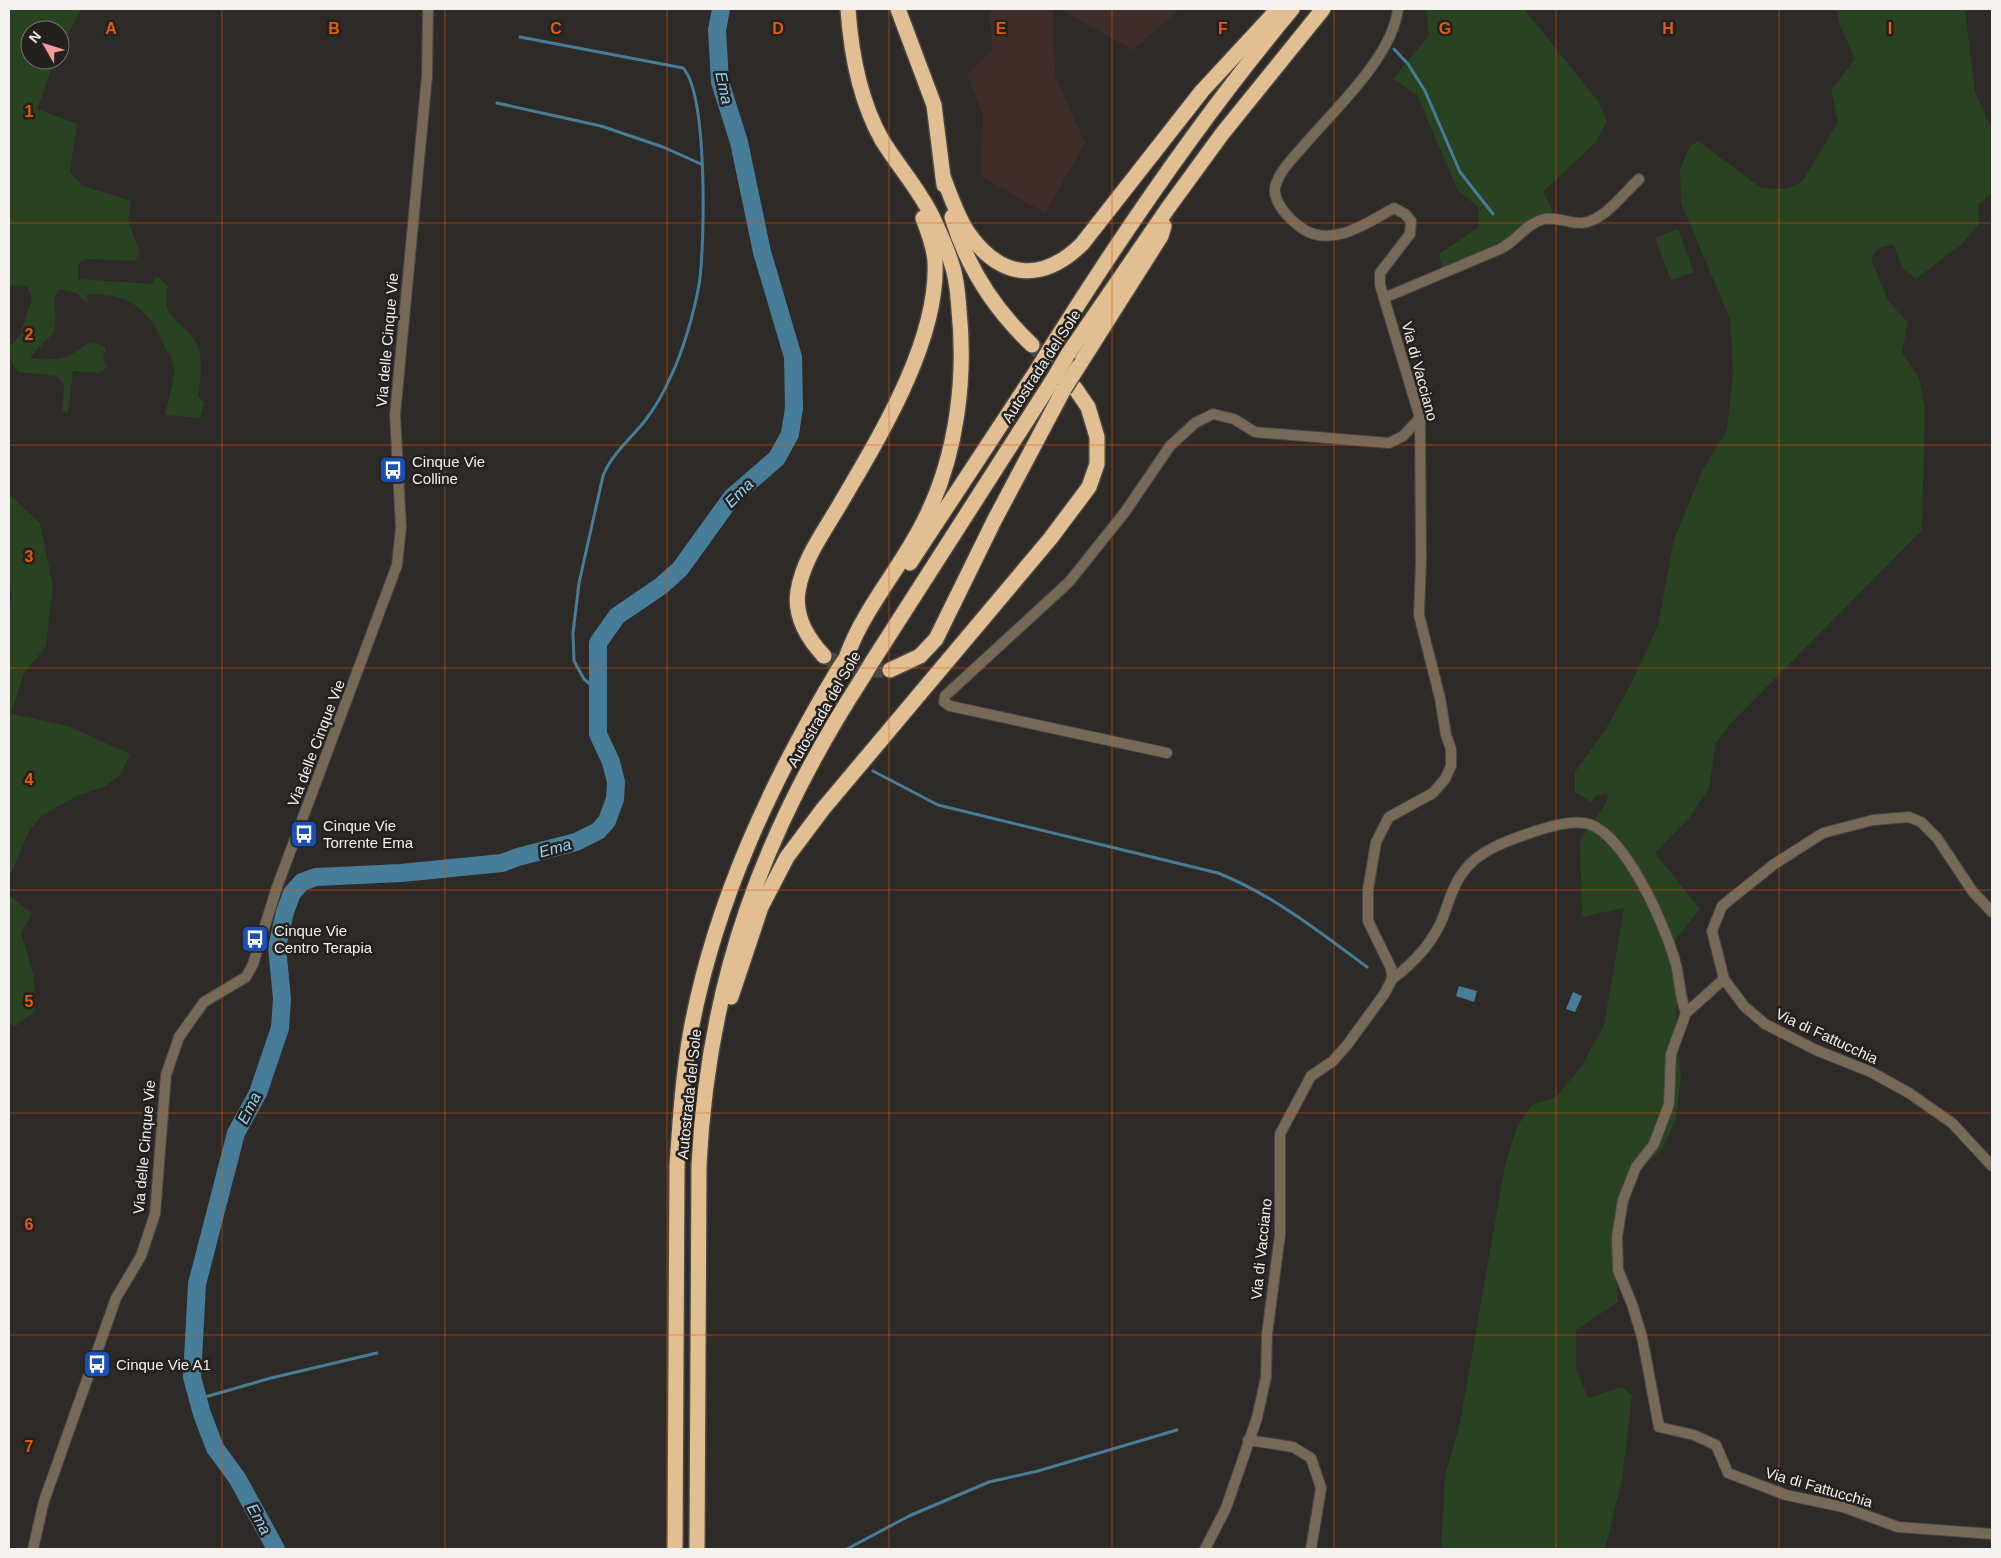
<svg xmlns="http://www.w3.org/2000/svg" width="2001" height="1558" viewBox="0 0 2001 1558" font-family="Helvetica,sans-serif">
<rect width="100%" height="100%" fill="#2e2a27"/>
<!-- industrial -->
<g fill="#402d29">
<polygon points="989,9 1053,9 1055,76 1085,143 1045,213 981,176 983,115 967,74 993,50"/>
<polygon points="1060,9 1180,9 1133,50"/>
</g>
<!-- green -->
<g fill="#284222">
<path d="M12,9H81L60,50V30H30V60H55L37,109L77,124L70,172L83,186L131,201L128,220L140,254L134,261L85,259L78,265V279L152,284L157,276L168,286C161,318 177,317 193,338C205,353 201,378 198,396L204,403L200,418L165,415C168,400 174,383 174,369C173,357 166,351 162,341C148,306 123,292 86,295L89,305L76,293L60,289L54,297C58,341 56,327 30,358C53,362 70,359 87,343L99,344L106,348L103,359L108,367L99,373L73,371L68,413L62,411L64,385L57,376L19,372L12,363L10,347L20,335L32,299L27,286L9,285V11Z"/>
<polygon points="1426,9 1524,9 1598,101 1607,121 1596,142 1543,192 1553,211 1519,226 1509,238 1442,267 1439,254 1479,227 1478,207 1458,191 1417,95 1393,79 1429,35"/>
<polygon points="1837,9 1965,9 1975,92 1992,129 1992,193 1978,205 1979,224 1961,245 1916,279 1903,269 1893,244 1877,249 1871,259 1888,300 1908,323 1902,352 1919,378 1925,407 1922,530 1730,724 1716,743 1709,788 1689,818 1655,853 1700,909 1667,950 1677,1000 1676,1026 1681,1076 1676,1119 1662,1149 1640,1169 1614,1247 1618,1302 1576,1330 1576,1368 1588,1398 1622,1387 1632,1396 1622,1480 1605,1549 1441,1549 1445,1476 1460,1423 1505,1165 1517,1127 1532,1105 1556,1097 1581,1067 1604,1025 1624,908 1582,917 1580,840 1606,804 1608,794 1597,795 1591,802 1575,792 1575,772 1605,730 1633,680 1658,625 1674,539 1703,469 1727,430 1733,373 1730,319 1681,203 1680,169 1690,146 1698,141 1761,188 1787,189 1802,182 1838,122 1831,91 1855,59 1838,21"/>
<polygon points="1678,229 1694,272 1671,280 1655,238"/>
<polygon points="9,494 40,523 53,586 46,646 24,673 11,714 68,726 130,754 121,774 104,787 79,795 41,816 29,831 9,878 9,613 12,598 9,571"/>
<polygon points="9,895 32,914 21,933 34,977 35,1011 16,1026 9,1023"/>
</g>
<!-- water -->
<g fill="#477d99">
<polygon points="1459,986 1477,991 1474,1002 1456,996"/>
<polygon points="1573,992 1582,996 1575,1012 1566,1009"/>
</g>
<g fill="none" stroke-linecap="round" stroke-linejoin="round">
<!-- stream -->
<g stroke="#477d99" stroke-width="3">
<path d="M520,37L683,68C708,94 705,247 699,285C694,313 683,351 671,376C664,392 655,408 644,422C630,439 611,455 603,476L579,583L573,633L574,661L584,679L600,693"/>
<polyline points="1394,49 1408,64 1425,91 1460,172 1493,214"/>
<polyline points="497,103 601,126 663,147 701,164"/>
<path d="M873,771L938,805L1218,873C1273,895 1320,932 1367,967"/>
<polyline points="198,1399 271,1378 377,1353"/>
<polyline points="847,1549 909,1516 989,1482 1038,1471 1177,1430"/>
</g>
<!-- river -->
<polyline stroke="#477d99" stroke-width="18" points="276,1549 237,1478 215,1448 202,1414 192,1377 197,1284 236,1133 258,1093 280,1028 282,999 277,947 285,912 292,893 302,882 316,877 401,873 502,863 518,857 576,842 598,831 607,821 615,799 616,782 611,762 598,734 598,643 617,616 661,586 680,569 732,497 777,458 790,434 794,408 793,357 762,252 739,142 720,82 717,30 721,9"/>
<!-- highway-tunnel -->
<g stroke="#4c4845" stroke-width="15" stroke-dasharray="15 8" stroke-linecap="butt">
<polyline points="1032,345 1067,379"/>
<path d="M824,656C845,668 866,671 890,670"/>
</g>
<!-- minor casing -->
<g stroke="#4a4643" stroke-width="12">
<g id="minor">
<path d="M1384,298L1500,249C1517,241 1525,224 1544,219C1555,216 1570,224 1582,223C1604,221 1624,193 1639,179"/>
<polyline points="1167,753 950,706 944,702 945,696 1069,582 1125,512 1170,446 1195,423 1213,414 1234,419 1255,432 1389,443 1403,436 1420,418"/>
<polyline points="1992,912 1973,892 1937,838 1921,822 1909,817 1873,820 1823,833 1773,865 1722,906 1712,931 1724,979 1744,1006 1765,1024 1816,1050 1871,1072 1909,1093 1952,1123 1992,1166"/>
<path d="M1392,979C1414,963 1434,941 1444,915C1449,900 1454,884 1464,871C1480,849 1512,839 1536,831C1551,826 1569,821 1584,823C1624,828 1669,933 1677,969C1680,984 1680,998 1686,1013"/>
<polyline points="1724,979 1686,1013 1671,1054 1669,1104 1654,1144 1636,1167 1623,1200 1617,1237 1618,1270 1632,1304 1642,1337 1659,1427 1694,1435 1716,1445 1728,1473 1786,1495 1843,1507 1898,1527 1992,1534"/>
<polyline points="1248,1440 1293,1447 1311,1458 1321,1488 1311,1549"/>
<polyline points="33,1549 44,1501 116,1298 141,1256 155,1214 166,1075 179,1037 204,1002 246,977 253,964 277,887 397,565 401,527 395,415 427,76 428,9"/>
<path d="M1205,1549L1226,1508L1257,1418L1266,1377L1267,1334L1280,1235V1134L1311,1076L1333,1061L1347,1045L1385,993L1392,979L1391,968L1368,921V890L1376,842L1389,817L1433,793L1445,779L1451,766V749L1446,735L1440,698L1419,615L1421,560L1420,418L1380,285V273L1410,234L1411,221L1405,214L1394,208C1367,223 1332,248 1303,229C1291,221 1270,201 1276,184C1281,169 1295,156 1305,144C1336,108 1392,57 1398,9"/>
</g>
</g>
<!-- highway casing -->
<g stroke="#4a4643" stroke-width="18">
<g id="highway">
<polyline points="898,9 934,105 944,185"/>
<path d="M943,177C951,196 957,217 969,234C1001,279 1042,283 1082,244L1202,91L1278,9"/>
<path d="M952,217C967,267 994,309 1032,345"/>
<path d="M1053,344C1126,228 1204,114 1292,9"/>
<polyline points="1068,354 1168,208 1222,134 1323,9"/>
<polyline points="1078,367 1161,236 1164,226"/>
<polyline points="910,563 1037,370"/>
<path d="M824,656C808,639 794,616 798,591C803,560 823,533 839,506C878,439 939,342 935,261C934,247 928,231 923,218"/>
<path d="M846,658C864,607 903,566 926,517C957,454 966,378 959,310C958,295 957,279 952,265C947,248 939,231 932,216C918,188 898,166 882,140C860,101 851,53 848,9"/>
<polyline points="872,662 1054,378"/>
<polyline points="890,670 920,656 936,639 994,521 1064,389"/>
<polyline points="731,997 761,907 787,857 823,809 1050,539 1089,487 1097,464 1097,437 1088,407 1075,388"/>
<path d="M675,1549L677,1166C680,1120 683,1075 691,1030C715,902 771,782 838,670"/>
<path d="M697,1549L699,1165C708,981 763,831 863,677"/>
</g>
</g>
<!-- minor -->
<use href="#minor" stroke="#776957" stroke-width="10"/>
<!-- highway -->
<use href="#highway" stroke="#e2bf92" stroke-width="15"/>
<!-- highway-bridge casing -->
<g stroke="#4a4643" stroke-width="18" stroke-linecap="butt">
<g id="highway-bridge">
<polyline points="1037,370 1053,344"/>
<polyline points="1054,378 1068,354"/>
<polyline points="1064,389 1078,367"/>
<polyline points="838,670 846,658"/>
<polyline points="863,677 872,662"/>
</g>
</g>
<!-- highway-bridge -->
<use href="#highway-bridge" stroke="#e2bf92" stroke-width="15"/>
</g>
<!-- grid -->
<path fill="none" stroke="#e8590c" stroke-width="1" stroke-opacity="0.55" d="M222,9V1549M445,9V1549M667,9V1549M889,9V1549M1112,9V1549M1334,9V1549M1556,9V1549M1779,9V1549M9,223H1992M9,445H1992M9,668H1992M9,890H1992M9,1113H1992M9,1335H1992"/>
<!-- icons -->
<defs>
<g id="bus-square" transform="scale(1.4375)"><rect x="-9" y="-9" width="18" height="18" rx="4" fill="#1a4fb4" stroke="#24201d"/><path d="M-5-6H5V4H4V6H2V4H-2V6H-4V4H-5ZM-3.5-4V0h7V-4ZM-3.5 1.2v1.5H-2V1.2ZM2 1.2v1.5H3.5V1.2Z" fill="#fff"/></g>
</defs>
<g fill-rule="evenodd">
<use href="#bus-square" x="393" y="470"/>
<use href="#bus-square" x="304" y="834"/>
<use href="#bus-square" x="255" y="939"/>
<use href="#bus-square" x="97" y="1364"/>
</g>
<g text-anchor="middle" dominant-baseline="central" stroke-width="5" stroke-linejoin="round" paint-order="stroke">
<!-- street labels -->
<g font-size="15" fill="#f4f1ef" stroke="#24201d">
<text transform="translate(387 340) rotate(-85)">Via delle Cinque Vie</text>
<text transform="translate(1041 366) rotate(-57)">Autostrada del Sole</text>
<text transform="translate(1420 371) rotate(75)">Via di Vacciano</text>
<text transform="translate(824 709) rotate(-60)">Autostrada del Sole</text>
<text transform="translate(316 743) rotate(-69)">Via delle Cinque Vie</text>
<text transform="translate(1827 1036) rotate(25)">Via di Fattucchia</text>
<text transform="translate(689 1094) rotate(-84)">Autostrada del Sole</text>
<text transform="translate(144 1147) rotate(-85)">Via delle Cinque Vie</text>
<text transform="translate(1261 1249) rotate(-84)">Via di Vacciano</text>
<text transform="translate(1819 1487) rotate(16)">Via di Fattucchia</text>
</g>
<!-- poi labels -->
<g font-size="15" fill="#f4f1ef" stroke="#24201d" text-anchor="start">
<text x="412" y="461">Cinque Vie<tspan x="412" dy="17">Colline</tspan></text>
<text x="323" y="825">Cinque Vie<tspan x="323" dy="17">Torrente Ema</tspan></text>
<text x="274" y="930">Cinque Vie<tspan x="274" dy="17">Centro Terapia</tspan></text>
<text x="116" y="1364">Cinque Vie A1</text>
</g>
<!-- water labels -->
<g font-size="16" font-style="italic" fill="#93d4f6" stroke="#24201d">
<text transform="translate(724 88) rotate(78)">Ema</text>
<text transform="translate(739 493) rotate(-45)">Ema</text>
<text transform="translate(555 848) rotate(-16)">Ema</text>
<text transform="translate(249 1108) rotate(-63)">Ema</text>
<text transform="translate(259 1519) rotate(61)">Ema</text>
</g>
</g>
<g font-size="16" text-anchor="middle" font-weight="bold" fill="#e8590c" stroke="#24201d" stroke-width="5" stroke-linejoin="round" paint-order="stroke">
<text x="111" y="34">A</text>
<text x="334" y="34">B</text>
<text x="556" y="34">C</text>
<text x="778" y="34">D</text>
<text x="1001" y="34">E</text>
<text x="1223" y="34">F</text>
<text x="1445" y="34">G</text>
<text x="1668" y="34">H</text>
<text x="1890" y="34">I</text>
<text x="29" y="117">1</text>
<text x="29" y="340">2</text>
<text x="29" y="562">3</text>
<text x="29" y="785">4</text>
<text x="29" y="1007">5</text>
<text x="29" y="1230">6</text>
<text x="29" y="1452">7</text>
</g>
<!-- border -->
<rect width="2001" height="1558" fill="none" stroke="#f4f1ef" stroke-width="20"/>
<!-- north arrow -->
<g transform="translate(45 45) rotate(309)"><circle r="24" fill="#24201d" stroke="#777471"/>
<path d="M0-4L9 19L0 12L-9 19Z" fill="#f59c94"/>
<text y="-8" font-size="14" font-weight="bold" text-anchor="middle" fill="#f4f1ef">N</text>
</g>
</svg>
